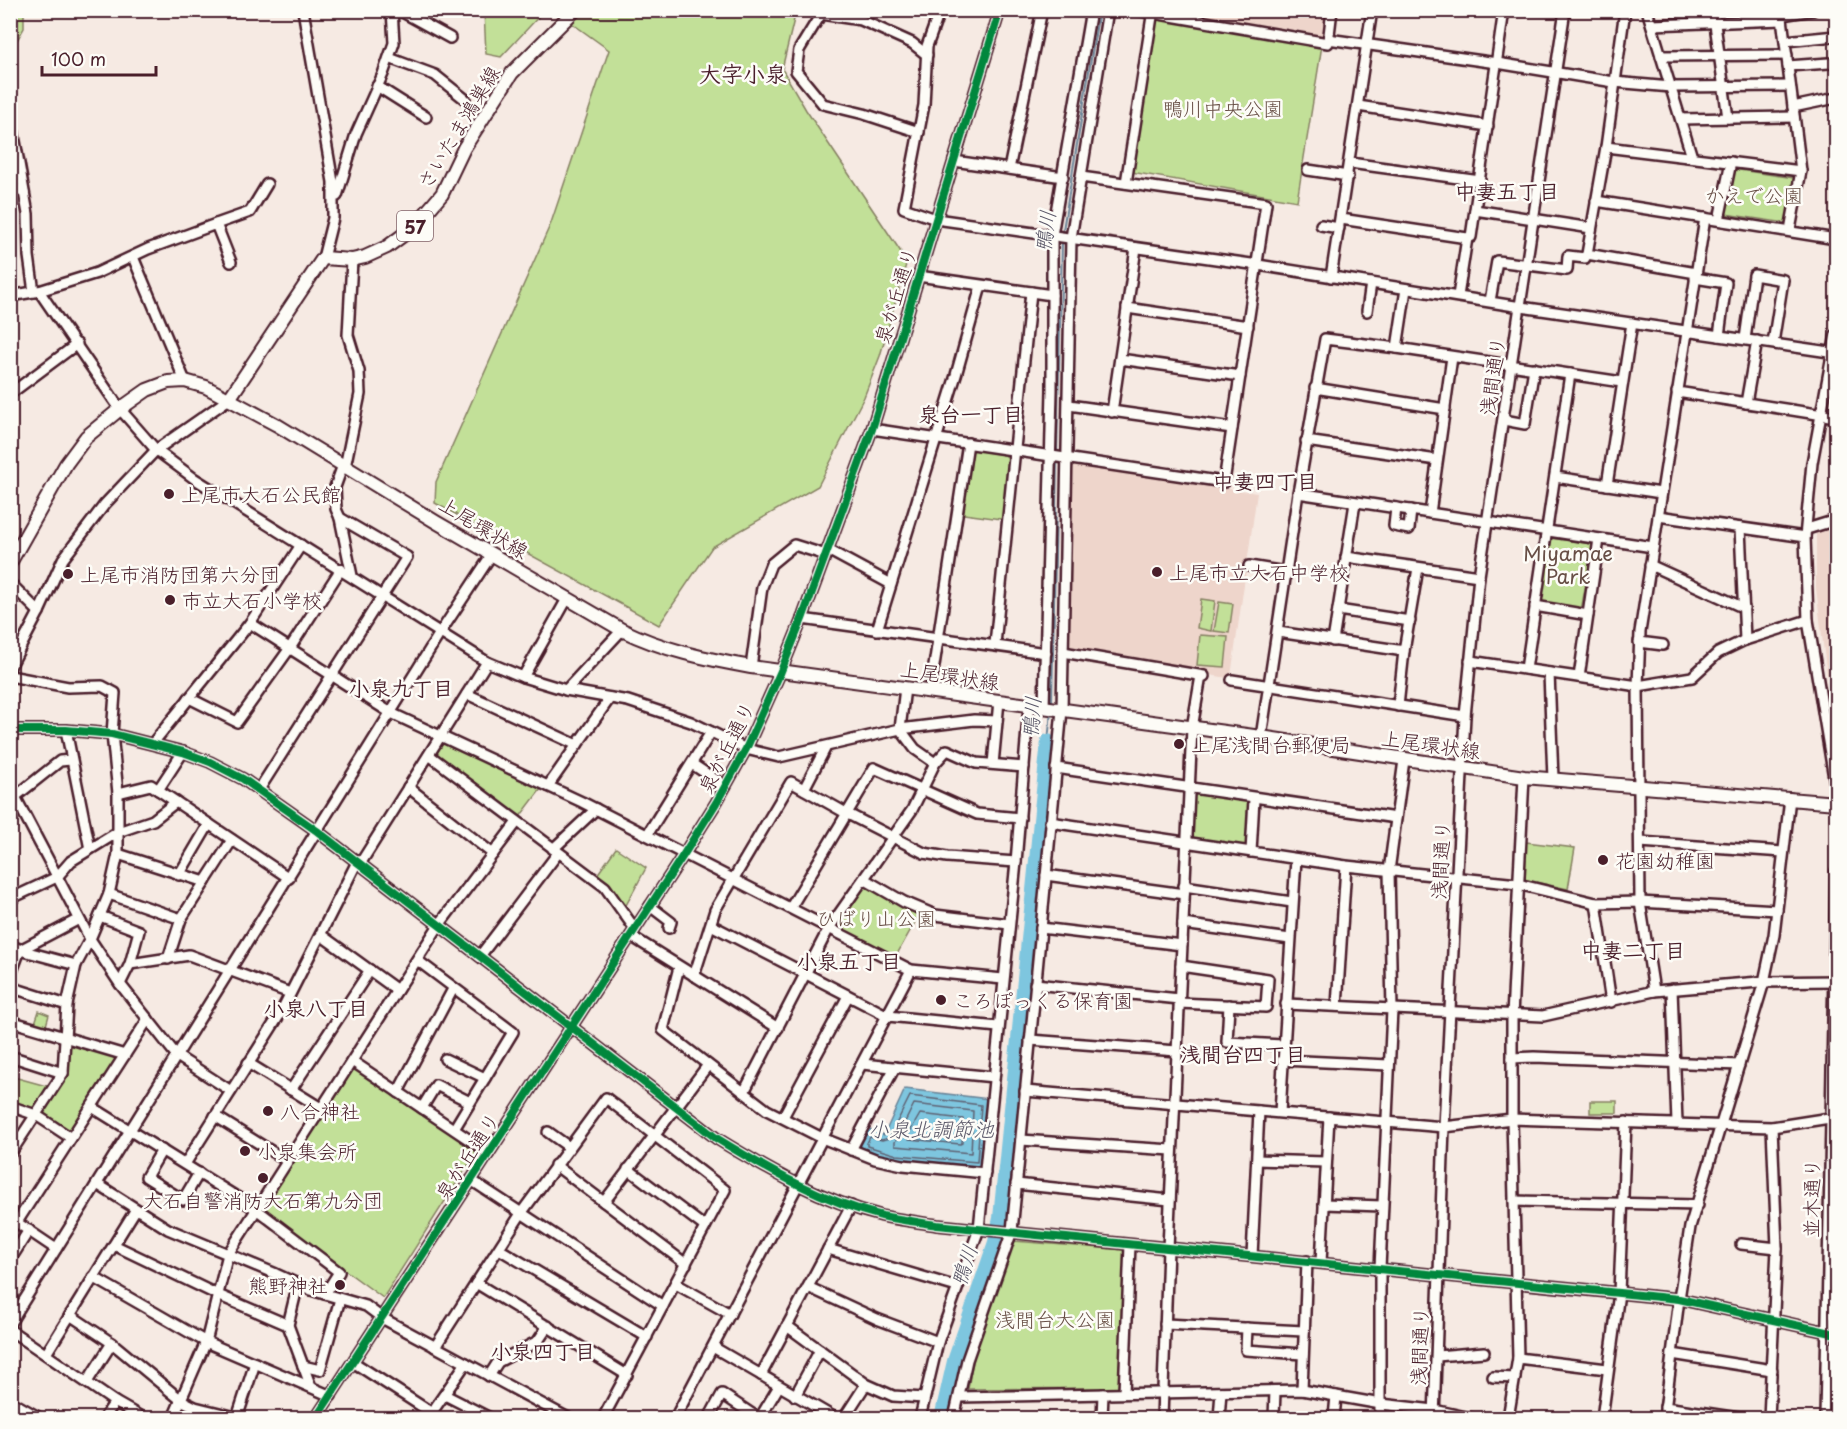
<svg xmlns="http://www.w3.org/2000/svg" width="1847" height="1429" viewBox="0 0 1847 1429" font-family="'Playpen Sans','Klee One',sans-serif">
<rect width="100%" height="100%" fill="#f6eae3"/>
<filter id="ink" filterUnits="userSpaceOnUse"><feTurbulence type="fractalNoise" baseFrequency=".0167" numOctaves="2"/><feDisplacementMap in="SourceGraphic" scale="12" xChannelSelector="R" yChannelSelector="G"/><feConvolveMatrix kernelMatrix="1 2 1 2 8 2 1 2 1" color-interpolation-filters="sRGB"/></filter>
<g filter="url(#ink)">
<!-- built -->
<g fill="#eed5cb">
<polygon points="1157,11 1328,11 1324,39"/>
<polygon points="1074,466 1257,493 1231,676 1228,678 1069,652 1067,650 1070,468"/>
<polygon points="1836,523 1836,729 1826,668 1816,588 1816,534 1819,529"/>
</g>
<!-- green -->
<g fill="#c2e098" stroke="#868062" stroke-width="1.5">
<polygon points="11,10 24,11 24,28 11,51"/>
<polygon points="484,11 484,10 544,11 501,57 486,54"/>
<polygon points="555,11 796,11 782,69 806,110 907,261 880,356 864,397 818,486 712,547 659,625 435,503 436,482 551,223 609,50"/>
<polygon points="1155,17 1322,45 1297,201 1131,172"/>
<polygon points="1733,169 1794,178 1786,223 1725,214"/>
<polygon points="974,450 1005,455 1008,458 1004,518 1001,519 964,514 962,512 971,453"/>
<polygon points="1550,538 1593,544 1581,611 1540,604"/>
<polygon points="1201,599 1215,601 1211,631 1197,628"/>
<polygon points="1219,602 1233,604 1229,633 1214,631"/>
<polygon points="1200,635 1228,637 1225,667 1197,665"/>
<polygon points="443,743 541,789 519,818 436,756 435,753"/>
<polygon points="1193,791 1252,800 1249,847 1190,840"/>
<polygon points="1526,842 1575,848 1568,889 1525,880"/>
<polygon points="616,848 646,868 624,909 597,875"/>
<polygon points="867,885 920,913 896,956 839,928 837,925 864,886"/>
<polygon points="39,1011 49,1015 45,1029 34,1026"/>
<polygon points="68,1042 119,1057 71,1134 41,1114 67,1072"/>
<polygon points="354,1068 476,1148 477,1151 383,1298 263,1210 262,1206 351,1069"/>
<polygon points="10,1076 50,1087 34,1111 11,1101"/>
<rect x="1590" y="1101" width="27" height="12"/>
<path d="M1014,1241L1126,1250L1118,1388L968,1389C975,1338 995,1288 1014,1241Z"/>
</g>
<!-- water -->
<polygon fill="#7ec6df" stroke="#698397" stroke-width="1.5" points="905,1089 989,1099 984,1165 980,1169 896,1160 862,1151 860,1143 867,1128 884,1135"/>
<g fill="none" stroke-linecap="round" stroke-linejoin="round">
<!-- shore -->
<g stroke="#5f6273" stroke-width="1.5">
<polygon points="910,1096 981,1105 977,1162 897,1155 867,1146 867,1143 870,1137 882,1140 889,1138"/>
<polygon points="914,1104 973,1111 971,1153 895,1146 895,1142"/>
<polygon points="920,1114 963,1119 962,1143 960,1144 909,1139 908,1135"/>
</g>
<!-- stream -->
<g stroke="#698397" stroke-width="2">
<polyline points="1062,236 1099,10"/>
<polyline points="1057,455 1062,241"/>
<polyline points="1052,703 1057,460"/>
<polyline points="1048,741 1051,712"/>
</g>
<!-- river -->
<polyline stroke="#7ec6df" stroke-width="14" points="941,1418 954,1361 995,1242 1000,1218 1048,741"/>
<!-- minor casing -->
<g stroke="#4a1f2b" stroke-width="14">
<g id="minor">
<polyline points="303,10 333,182 333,218 323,258"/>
<polyline points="399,10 450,38"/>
<polyline points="940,10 927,46 924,105 904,208 936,219 1258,265 1521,307 1836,353"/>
<polyline points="1136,10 1328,43 1332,10"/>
<polyline points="1625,10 1606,147 1587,254 1696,273"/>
<polyline points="1647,10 1692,157"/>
<polyline points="1713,10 1728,118"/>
<polyline points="1781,10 1801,171 1790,230"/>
<polyline points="1782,15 1813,10"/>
<polyline points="1652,25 1782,20"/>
<polyline points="1328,39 1497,63 1614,82 1671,87 1790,86"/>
<polyline points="1785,41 1836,36"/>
<polyline points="1661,56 1787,55"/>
<polyline points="389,58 435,75 465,99"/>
<polyline points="1788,66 1829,63"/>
<polyline points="377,86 426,117"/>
<polyline points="1358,106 1488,126"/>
<polyline points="1793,107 1836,98"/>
<polyline points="10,113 28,214 29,256 34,292"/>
<polyline points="1681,119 1794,117"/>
<polyline points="919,132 864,114 823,104 796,71 799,50 821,14 861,20 912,43 927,55"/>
<polyline points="1606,147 1801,171"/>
<polyline points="954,161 1063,177"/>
<polyline points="1350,163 1480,181"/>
<polyline points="1009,169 1042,10"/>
<polyline points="1308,170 1348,176"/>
<polyline points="1126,183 1153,10"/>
<polyline points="10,186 24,193"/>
<polyline points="337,196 356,134 383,74 394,43 392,10"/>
<polyline points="1596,201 1836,239"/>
<polyline points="1475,210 1591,228"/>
<polyline points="1341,219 1467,238 1471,237 1504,10"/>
<polyline points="1719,220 1731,162"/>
<polyline points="216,224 250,212 267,184"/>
<polyline points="1321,225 1339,228"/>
<polyline points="133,257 185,381"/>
<polyline points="918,276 1052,295"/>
<polyline points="1331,277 1372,10"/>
<polyline points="1695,278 1726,283 1719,336"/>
<polyline points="39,291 120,409 156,450 195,479 487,662 523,677 566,690 628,701 691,722 746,749 779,757 900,729 974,720 997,721"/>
<polyline points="10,296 39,291 97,273 148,249 216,224 231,262"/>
<polyline points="1458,296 1467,238"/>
<polyline points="1490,301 1497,261 1567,270 1568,256 1585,258 1587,254"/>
<polyline points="1127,308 1248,326"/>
<polyline points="1367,311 1371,283"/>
<polyline points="1836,334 1812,463 1805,537 1808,620 1836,790"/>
<polyline points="1745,339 1754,275 1783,280 1773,343"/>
<polyline points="1397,348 1406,289"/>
<polyline points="1120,359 1240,376"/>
<polyline points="1315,388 1445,409"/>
<polyline points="1677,392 1836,417"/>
<polyline points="10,394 77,344"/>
<polyline points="1746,403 1757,341"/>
<polyline points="1069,405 1232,428"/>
<polyline points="1112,412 1136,248"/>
<polyline points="1504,420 1525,424 1534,368"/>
<polyline points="872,429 1224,482 1266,203 1081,177"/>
<polyline points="1306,441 1437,460"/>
<polyline points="343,465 335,487 336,509 340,518 352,576"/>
<polyline points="345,467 360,394 359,371 348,335 352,260"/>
<polyline points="1555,477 1661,493"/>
<polyline points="1607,485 1632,323"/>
<polyline points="1298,493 1653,547"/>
<polyline points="1396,508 1394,526 1409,529 1411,510"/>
<polyline points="1430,513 1452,357"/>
<polyline points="1658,516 1805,537"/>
<polyline points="1740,528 1745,640"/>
<polyline points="1807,529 1836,520"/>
<polyline points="828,550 891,584"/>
<polyline points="1346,557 1479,576"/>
<polyline points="1650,565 1744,608"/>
<polyline points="1249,566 1286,572"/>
<polyline points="10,583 39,612"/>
<polyline points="1535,606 1588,615"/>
<polyline points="1338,610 1410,621"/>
<polyline points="802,619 1046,653"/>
<polyline points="250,623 391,713 582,802 911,970 1003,979"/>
<polyline points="877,630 956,375 981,286"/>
<polyline points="1278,632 1404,651"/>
<polyline points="1333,641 1355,503"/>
<polyline points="1639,642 1663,645"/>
<polyline points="995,644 1031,292"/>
<polyline points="1063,652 1204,676"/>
<polyline points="1470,661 1638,686 1692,677 1718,653 1745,640 1808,620"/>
<polyline points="10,667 39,612 63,559 105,504 156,450 229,399"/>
<polyline points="751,667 762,587 771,564 794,545 826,555"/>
<polyline points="1526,669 1570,374"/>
<polyline points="1549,673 1553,779"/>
<polyline points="10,676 68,687 102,686 115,693 112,734 118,793 118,854 109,894 90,939 76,965 67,1005 63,1073 10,1154"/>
<polyline points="523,677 567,599"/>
<polyline points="1579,677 1599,539"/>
<polyline points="1232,680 1465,716"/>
<polyline points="905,688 900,729 915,749 935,763"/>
<polyline points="566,690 622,630"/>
<polyline points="930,692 968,443"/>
<polyline points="467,694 577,745"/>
<polyline points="189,698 237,722 290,648 341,569"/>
<polyline points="1398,706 1404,651 1418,568"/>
<polyline points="1044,707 1052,390 1052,235 1091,10"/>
<path d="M10,730H66L112,734L183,752L210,762L243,779L317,831L716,1138C768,1170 822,1201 882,1216C900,1220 919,1222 937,1225L1679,1299L1836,1334"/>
<polyline points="66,730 90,849"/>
<polyline points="1261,737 1298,493 1325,339 1397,348 1622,382"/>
<polyline points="153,743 250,623 301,545"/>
<polyline points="429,755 605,887 635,929"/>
<polyline points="692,764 725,786"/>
<polyline points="993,764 999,701"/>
<polyline points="1056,768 1396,818"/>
<polyline points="548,786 610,698"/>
<polyline points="10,787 90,939 120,984 177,1056 231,1091"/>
<polyline points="408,787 493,854"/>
<polyline points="260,788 407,557 340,518"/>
<polyline points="804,789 826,747"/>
<polyline points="158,790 183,752"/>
<polyline points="118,793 151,785 289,878"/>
<polyline points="16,796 60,761 71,760"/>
<polyline points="1050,822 1346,866 1518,884 1596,903 1640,902 1777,910"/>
<polyline points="647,835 711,732"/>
<polyline points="1640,842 1783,852"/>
<polyline points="553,849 596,809"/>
<polyline points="1251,852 1254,799"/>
<polyline points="118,854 205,882"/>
<polyline points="360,864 487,662"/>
<polyline points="179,875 209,824"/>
<polyline points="1046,875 1184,894"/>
<polyline points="864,879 904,902 935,915 1009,924"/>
<polyline points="1184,886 1292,902"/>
<polyline points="109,894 181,919"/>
<polyline points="10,899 57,877 71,861 118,832 153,820 176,802"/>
<polyline points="1596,903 1611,1002"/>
<polyline points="650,906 671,922 669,928"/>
<polyline points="791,907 874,768 977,814 1020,818"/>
<polyline points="100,916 139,931 130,964 120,984"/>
<polyline points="1183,924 1290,939"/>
<polyline points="711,925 888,1016 998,1027"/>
<polyline points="1041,928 1182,945"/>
<polyline points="321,935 397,990"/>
<polyline points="631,936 778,1028"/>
<polyline points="10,944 20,950 76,965"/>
<polyline points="480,956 558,853"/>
<polyline points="168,959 181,919 232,840"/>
<polyline points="417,960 513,1032 454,1129"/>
<polyline points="130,964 189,955 290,993"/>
<polyline points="679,967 663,1030 767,1110 822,1138 875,1159 903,1165 985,1173"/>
<polyline points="694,976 715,910 791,782 846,813 924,853 947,857 1016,862"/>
<polyline points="10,977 20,950 79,919"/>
<polyline points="1035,984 1179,999"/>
<polyline points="10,987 67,1005"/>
<polyline points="1672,989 1677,1123"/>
<polyline points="1654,991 1640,902 1638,686 1640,632 1705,218"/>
<polyline points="1179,1003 1266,1007 1268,979 1181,966"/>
<polyline points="1286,1004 1543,1016 1654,991 1759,982 1836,981"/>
<polyline points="1229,1005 1227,1042 1283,1045"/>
<polyline points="1337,1006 1346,866"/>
<polyline points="10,1021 125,1055"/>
<polyline points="1030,1040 1177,1051"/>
<polyline points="10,1056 63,1073"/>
<polyline points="1512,1058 1534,1057 1739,1065"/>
<polyline points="445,1059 485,1078"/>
<polyline points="1282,1060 1389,1065"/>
<polyline points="352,1061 489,1153"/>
<polyline points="248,1063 321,1108"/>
<polyline points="862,1064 994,1077"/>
<polyline points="291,1090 370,970"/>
<polyline points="1025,1091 1444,1127 1512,1119 1772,1127 1836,1117"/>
<polyline points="398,1092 453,989"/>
<polyline points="744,1092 829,928 912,810 935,763 947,750 976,763 1024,767"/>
<polyline points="10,1106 36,1115 71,1138"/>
<polyline points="92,1107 256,1209 339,1272 325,1294"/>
<polyline points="422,1108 436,1085 470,1102"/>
<polyline points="1280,1112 1296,859"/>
<polyline points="215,1116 287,1161"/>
<polyline points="783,1117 848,996"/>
<polyline points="548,1132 569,1147"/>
<polyline points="1021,1140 1172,1150"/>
<polyline points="162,1150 146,1177 183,1200 199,1173"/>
<polyline points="851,1150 895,1067"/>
<polyline points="1257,1160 1326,1162"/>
<polyline points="185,1164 280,1014 357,862"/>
<polyline points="555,1165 686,1264"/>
<polyline points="628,1169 705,1227"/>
<polyline points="471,1180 663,1306"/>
<polyline points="97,1184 168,1229 276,1274 311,1290 366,1306 382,1318 568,1418"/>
<polyline points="1016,1184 1170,1200"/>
<polyline points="1514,1201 1698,1205"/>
<polyline points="604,1202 708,1065"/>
<polyline points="1324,1204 1382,1206"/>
<polyline points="10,1218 56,1249"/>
<polyline points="17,1222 148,1019"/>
<polyline points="1741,1244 1777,1248"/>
<polyline points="114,1245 218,1295 288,1325"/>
<polyline points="499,1249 647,1337"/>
<polyline points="828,1249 957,1287"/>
<polyline points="1252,1256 1259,1111"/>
<polyline points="10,1260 29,1230"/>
<polyline points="1321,1262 1329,1117"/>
<polyline points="93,1277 206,1342 331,1396"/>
<polyline points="476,1283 627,1375"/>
<polyline points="298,1284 288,1325 311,1387"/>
<polyline points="676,1284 730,1314"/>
<polyline points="808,1287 877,1319 938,1342"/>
<polyline points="70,1315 112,1343 181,1400 195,1407 240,1418"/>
<polyline points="10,1323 440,633 492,554"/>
<polyline points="1165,1324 1304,1331"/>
<polyline points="787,1326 866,1384 893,1396 924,1398"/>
<polyline points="1247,1328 1246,1350 1303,1354"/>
<polyline points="10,1330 115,1402 143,1418"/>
<polyline points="435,1347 522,1212 606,1098 725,1190 603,1418"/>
<polyline points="713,1347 835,1418"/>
<polyline points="46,1354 136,1209"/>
<polyline points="1672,1354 1772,1370"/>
<polyline points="1437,1356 1484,1352"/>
<polyline points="1518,1358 1607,1369"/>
<polyline points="353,1362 432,1413"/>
<polyline points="303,1366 320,1370 340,1299"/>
<polyline points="761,1375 851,1206"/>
<polyline points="489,1376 498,1362 538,1341 548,1326"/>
<polyline points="1493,1377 1515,1378"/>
<polyline points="87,1382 112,1343"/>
<polyline points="1302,1390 1307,1261"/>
<polyline points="1124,1393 1130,1245"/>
<polyline points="445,1395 490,1418"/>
<polyline points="795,1396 820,1350"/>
<polyline points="959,1397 1302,1390 1381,1404 1434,1410 1471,1418"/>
<polyline points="10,1401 40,1418"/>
<polyline points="1665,1407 1739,1418"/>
<polyline points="104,1418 115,1402"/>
<polyline points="173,1418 206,1342 228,1254 439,925 517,822"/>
<polyline points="237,1418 255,1363"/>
<polyline points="316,1418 684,854 716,803 746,749 781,671 802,619 872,429 1000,10"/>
<polyline points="428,1418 466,1363"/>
<polyline points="675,1418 911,970"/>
<polyline points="709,1418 722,1394 758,1418"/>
<polyline points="760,1418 779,1386"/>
<polyline points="844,1418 866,1384"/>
<polyline points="920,1418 938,1342 979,1229 1016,862 1029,705"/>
<polyline points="954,1418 967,1360 1012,1231 1062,710 1071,238 1108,10"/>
<polyline points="1102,1418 1103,1394"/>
<polyline points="1162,1418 1168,1248 1192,728 1201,676"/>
<polyline points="1219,1418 1221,1392"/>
<polyline points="1274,1418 1275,1391"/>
<polyline points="1334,1418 1336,1396"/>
<polyline points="1380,1418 1380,1268 1392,1010 1389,871 1404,760"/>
<polyline points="1434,1418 1444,1127 1465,716 1479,576 1565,10"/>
<polyline points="1508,1418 1518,1358 1512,1119 1512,1016 1524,777"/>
<polyline points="1602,1418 1619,1293 1626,1122"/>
<polyline points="1664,1418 1679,1299 1690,1227 1764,982 1774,935 1790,798"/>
<polyline points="1769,1418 1777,1248 1772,1127"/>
<polyline points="1825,1418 1836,871"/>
</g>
</g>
<!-- major casing -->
<g stroke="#4a1f2b" stroke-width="16">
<g id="major">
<polyline points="229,399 323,258 352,260 365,257 387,247 414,227 442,194 464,148 512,73 575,10"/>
<path d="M10,563L66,464L86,437L120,409L147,390L168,382L185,381L206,387L277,425L436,522L622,630C663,650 706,659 751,667L1261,737L1524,777L1836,803"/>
</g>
</g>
<!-- minor -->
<use href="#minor" stroke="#fdfcf7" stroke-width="9"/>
<!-- major -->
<use href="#major" stroke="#fdfcf7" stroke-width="12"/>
<!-- cycleway casing -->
<g stroke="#fdfcf7" stroke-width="11">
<g id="cycleway">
<path d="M10,730H66L112,734L183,752L210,762L243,779L317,831L716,1138C768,1170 822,1201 882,1216C900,1220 919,1222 937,1225L1679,1299L1836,1334"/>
<polyline points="316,1418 684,854 716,803 746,749 781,671 802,619 872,429 1000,10"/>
</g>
</g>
<!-- cycleway -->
<use href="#cycleway" stroke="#00873e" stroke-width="8"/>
</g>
</g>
<!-- markers -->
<g fill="#4a1f2b" stroke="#fdfcf7" stroke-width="2">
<circle cx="169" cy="494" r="6"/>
<circle cx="1157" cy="572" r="6"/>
<circle cx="68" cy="574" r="6"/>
<circle cx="170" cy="600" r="6"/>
<circle cx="1179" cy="744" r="6"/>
<circle cx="1603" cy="860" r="6"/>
<circle cx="941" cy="1000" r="6"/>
<circle cx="268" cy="1111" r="6"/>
<circle cx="245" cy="1151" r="6"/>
<circle cx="263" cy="1178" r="6"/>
<circle cx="340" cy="1285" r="6"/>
</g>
<g text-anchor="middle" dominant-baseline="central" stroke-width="5" stroke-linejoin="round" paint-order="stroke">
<!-- shield labels -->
<rect fill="#fdfcf7" stroke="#806168" stroke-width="1.5" x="397" y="211" width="36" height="30" rx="4.5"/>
<g font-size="18" font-weight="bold" fill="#4a1f2b">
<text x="415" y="226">57</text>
</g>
<!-- park labels -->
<g font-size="20" fill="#684f46" stroke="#fdfcf7">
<text x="1223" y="108">鴨川中央公園</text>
<text x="1754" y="195">かえで公園</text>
<text x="1568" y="553">Miyamae<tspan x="1568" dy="23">Park</tspan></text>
<text x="876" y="918">ひばり山公園</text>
<text x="1055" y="1319">浅間台大公園</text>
</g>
<!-- street labels -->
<g font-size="20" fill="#4a1f2b" stroke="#fdfcf7">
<text transform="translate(458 127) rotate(-59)">さいたま鴻巣線</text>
<text transform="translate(895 295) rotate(-73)">泉が丘通り</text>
<text transform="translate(1492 376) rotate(-82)">浅間通り</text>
<text transform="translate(484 527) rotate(31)">上尾環状線</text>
<text transform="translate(950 675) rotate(8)">上尾環状線</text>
<text transform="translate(1431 744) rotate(8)">上尾環状線</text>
<text transform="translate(726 747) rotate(-63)">泉が丘通り</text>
<text transform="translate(1440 860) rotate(-87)">浅間通り</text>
<text transform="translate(467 1156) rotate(-57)">泉が丘通り</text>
<text transform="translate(1811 1198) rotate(-89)">並木通り</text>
<text transform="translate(1419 1346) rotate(-88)">浅間通り</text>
</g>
<!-- poi labels -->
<g font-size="20" fill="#4a1f2b" stroke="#fdfcf7" text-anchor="start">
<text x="181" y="494">上尾市大石公民館</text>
<text x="1169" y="572">上尾市立大石中学校</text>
<text x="80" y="574">上尾市消防団第六分団</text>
<text x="182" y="600">市立大石小学校</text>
<text x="1191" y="744">上尾浅間台郵便局</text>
<text x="1615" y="860">花園幼稚園</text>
<text x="953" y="1000">ころぽっくる保育園</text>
<text x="280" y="1111">八合神社</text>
<text x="257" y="1151">小泉集会所</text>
<text x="263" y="1200" text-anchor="middle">大石自警消防大石第九分団</text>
<text x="328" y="1285" text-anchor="end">熊野神社</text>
</g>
<!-- neighbourhood labels -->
<g font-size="21" font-weight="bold" fill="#4a1f2b" stroke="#fdfcf7">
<text x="1507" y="190">中妻五丁目</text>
<text x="971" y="413">泉台一丁目</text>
<text x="1265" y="480">中妻四丁目</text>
<text x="401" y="687">小泉九丁目</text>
<text x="1633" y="949">中妻二丁目</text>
<text x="849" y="960">小泉五丁目</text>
<text x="316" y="1007">小泉八丁目</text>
<text x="1243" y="1053">浅間台四丁目</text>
<text x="543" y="1350">小泉四丁目</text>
</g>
<!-- water labels -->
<g font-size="21" font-style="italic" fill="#5c596a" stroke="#fdfcf7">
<text transform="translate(1044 231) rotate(-83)">鴨川</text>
<text transform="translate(1030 717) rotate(-85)">鴨川</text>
<text x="931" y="1128">小泉北調節池</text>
<text transform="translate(963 1265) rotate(-72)">鴨川</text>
</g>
<!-- quarter labels -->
<g font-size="22" font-weight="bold" fill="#4a1f2b" stroke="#fdfcf7">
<text x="743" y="72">大字小泉</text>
</g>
</g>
<!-- margin -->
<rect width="1847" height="1429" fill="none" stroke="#fdfcf7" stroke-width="36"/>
<rect x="18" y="18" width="1811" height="1393" fill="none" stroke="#4a1f2b" stroke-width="2" filter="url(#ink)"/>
<!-- scale -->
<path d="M42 66v9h114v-9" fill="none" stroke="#4a1f2b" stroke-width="3"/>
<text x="51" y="66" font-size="18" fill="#4a1f2b" stroke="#fdfcf7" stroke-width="4.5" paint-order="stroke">100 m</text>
</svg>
